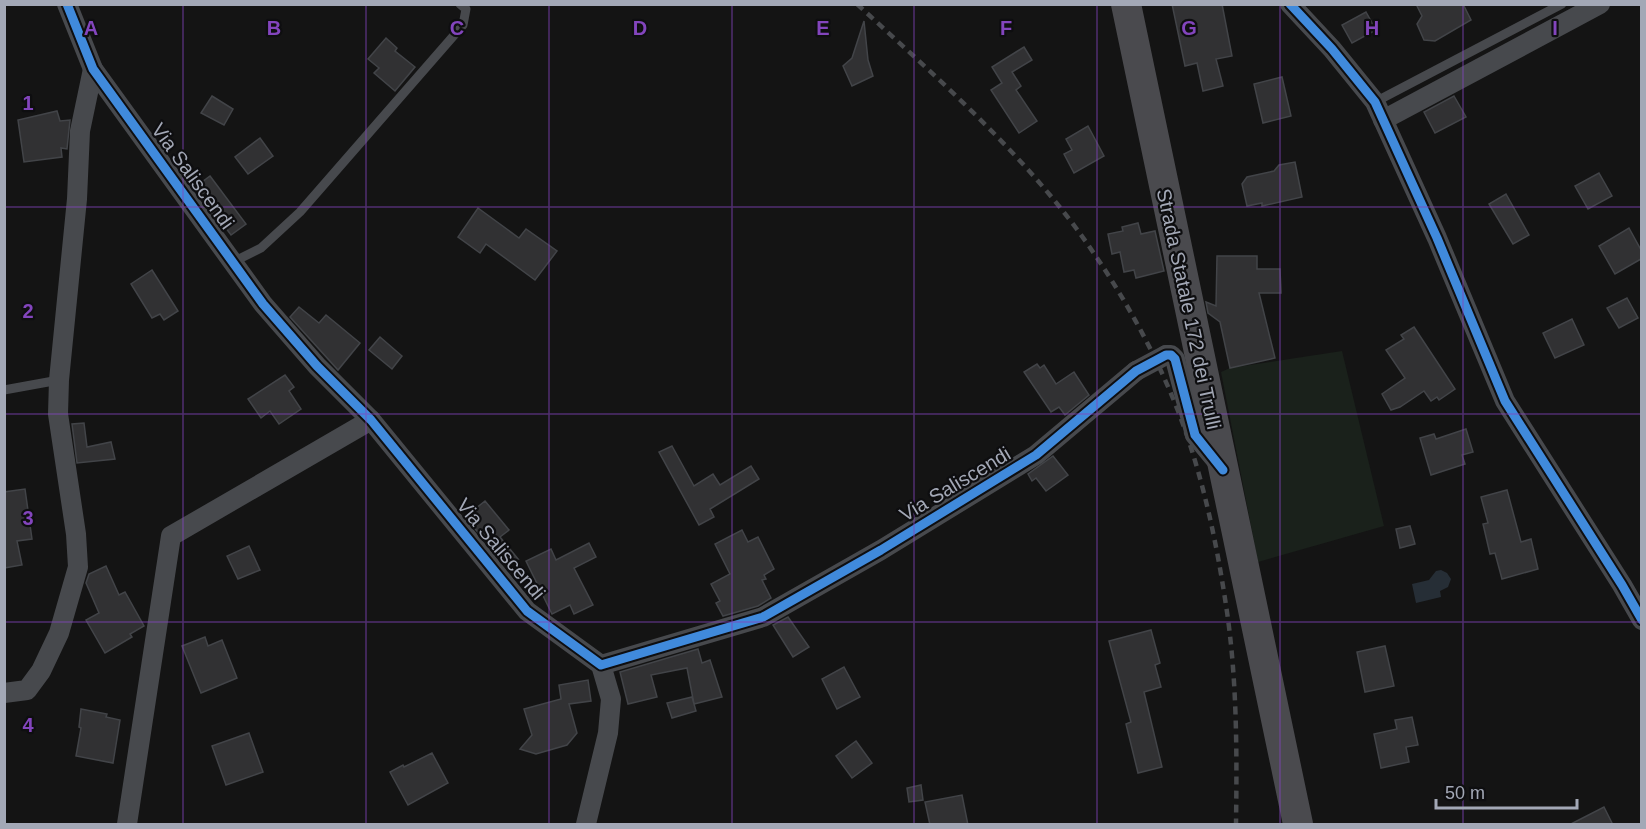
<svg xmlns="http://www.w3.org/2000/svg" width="1646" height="829" viewBox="0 0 1646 829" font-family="Helvetica,sans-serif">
<rect width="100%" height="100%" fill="#141414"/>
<!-- green -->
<polygon fill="#1a211b" points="1342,351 1384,526 1258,562 1221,372 1230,368"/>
<!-- water -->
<polygon fill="#262e36" points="1441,570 1447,573 1451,579 1448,587 1440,591 1441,597 1416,603 1412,584 1429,580 1436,571"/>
<!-- building -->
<g fill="#313133" stroke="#424448" stroke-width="1.5">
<polygon points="1172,4 1222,4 1232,56 1216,59 1223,86 1203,91 1197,63 1185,66"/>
<polygon points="1416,4 1463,4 1471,20 1435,41 1424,40 1417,24 1422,16"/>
<polygon points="1366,12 1376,30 1352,43 1342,25"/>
<polygon points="864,21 868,60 873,76 852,86 843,66 852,58"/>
<polygon points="386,38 397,48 395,51 415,67 395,91 374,73 379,68 368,59"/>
<polygon points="1024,47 1032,60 1012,72 1021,86 1016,90 1037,121 1019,133 991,90 1002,83 992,67"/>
<polygon points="1282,77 1291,116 1263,123 1254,84"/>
<polygon points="212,96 233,109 224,125 201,113"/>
<polygon points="1454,96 1466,117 1435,133 1424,112"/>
<polygon points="57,111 60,121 70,120 67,149 61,148 62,157 24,162 18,120"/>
<polygon points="1088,126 1104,156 1074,173 1064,154 1072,150 1066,139"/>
<polygon points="260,138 273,156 248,174 235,157"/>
<polygon points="1295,162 1302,197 1262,206 1262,203 1247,206 1242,184 1247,177 1274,171 1279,165"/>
<polygon points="1599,173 1612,196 1588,209 1575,186"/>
<polygon points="210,176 246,224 231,235 220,220 218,222 194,188"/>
<polygon points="1506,194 1529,235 1513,244 1489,204"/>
<polygon points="478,208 519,238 526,229 557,251 535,280 486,244 480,253 458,237"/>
<polygon points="1138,223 1141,234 1155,231 1164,271 1136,278 1134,270 1124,272 1120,252 1112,254 1108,234 1123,231 1122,227"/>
<polygon points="1629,228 1641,250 1641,259 1615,274 1599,246"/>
<polygon points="1217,256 1257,256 1257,269 1280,269 1281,293 1259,293 1275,358 1230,368 1220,322 1208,313 1206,302 1216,306"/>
<polygon points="152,270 178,311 164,320 160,314 152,318 131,284"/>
<polygon points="1627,298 1638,318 1619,328 1607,308"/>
<polygon points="299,307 319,323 326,315 360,343 338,370 290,317"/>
<polygon points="1572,319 1584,345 1555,358 1543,333"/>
<polygon points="1414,327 1455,389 1439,400 1437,397 1431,401 1424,391 1400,407 1391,410 1382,394 1405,378 1386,350 1404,339 1401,335"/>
<polygon points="380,337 402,356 392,369 369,350"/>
<polygon points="1037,364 1040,368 1044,365 1056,384 1074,372 1089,395 1065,415 1059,407 1051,412 1024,372"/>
<polygon points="285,375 294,387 289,391 301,409 279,424 270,411 261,418 248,399"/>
<polygon points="84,423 87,447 111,442 115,459 77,463 72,424"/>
<polygon points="1466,429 1473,452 1462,455 1465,464 1431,475 1420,438 1434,434 1436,439"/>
<polygon points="672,446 694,486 713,474 720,485 751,466 759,479 710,509 714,517 699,525 659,452"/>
<polygon points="1053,456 1068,475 1046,491 1036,478 1032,481 1028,474"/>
<polygon points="25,489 32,539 17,541 22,565 4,568 4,492"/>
<polygon points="1507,490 1521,542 1531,539 1538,569 1502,579 1495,553 1490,554 1483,524 1488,523 1481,497"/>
<polygon points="485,501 509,530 500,537 518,559 500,558 465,517"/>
<polygon points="1410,526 1415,544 1400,548 1396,529"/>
<polygon points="742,530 748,542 758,537 774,569 764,575 766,579 762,580 771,598 758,606 723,616 716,603 720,601 711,584 730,574 715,544"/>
<polygon points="589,543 596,557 574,568 593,605 574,614 570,605 552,614 526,561 551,549 556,560"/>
<polygon points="249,546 260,570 238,579 227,556"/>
<polygon points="106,566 119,595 125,592 144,626 130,634 132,637 105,653 86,620 99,613 86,583 89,574"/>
<polygon points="788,617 809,647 793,657 773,625"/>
<polygon points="1151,630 1160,663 1155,665 1161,687 1144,692 1162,767 1138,773 1126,724 1131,722 1109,641"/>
<polygon points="205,637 208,646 222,640 237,678 201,693 182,646"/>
<polygon points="1385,646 1394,686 1365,692 1357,652"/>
<polygon points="698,649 702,663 710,660 722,697 694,704 687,668 651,675 657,697 628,704 620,672"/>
<polygon points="844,667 860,697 837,709 822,679"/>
<polygon points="588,680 591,701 569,704 577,733 567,745 536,754 520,749 532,735 524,709 561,699 559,685"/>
<polygon points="692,697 696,711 672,718 667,703"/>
<polygon points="81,709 107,714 106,717 120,720 113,763 76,756 81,728 79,727"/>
<polygon points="1412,717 1418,745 1406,747 1409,762 1381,768 1374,734 1397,729 1395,720"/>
<polygon points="249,733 263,772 226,785 212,746"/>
<polygon points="856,741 872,763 852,778 836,756"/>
<polygon points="432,753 448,783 408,805 390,772 403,765 404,767"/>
<polygon points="921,785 923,800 909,802 907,788"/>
<polygon points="962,795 968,825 930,825 925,802"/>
<polygon points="1604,807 1613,825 1569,825"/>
</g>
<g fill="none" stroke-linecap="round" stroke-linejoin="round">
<!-- service -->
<g stroke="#47494d" stroke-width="9">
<polyline points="1375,102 1562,4"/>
<polyline points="233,262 261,248 300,212 463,25 466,9 460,4"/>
<polyline points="4,390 59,380"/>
</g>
<!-- minor -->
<g stroke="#47494d" stroke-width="20">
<polyline points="67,4 93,69 263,304 317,366 371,420 527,611 601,665"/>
<polyline points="1290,4 1332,49 1375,102 1437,238 1505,401 1622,585 1642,620"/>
<polyline points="1383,120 1600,4"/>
<polyline points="1166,355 1171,355 1175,359 1195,435 1220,465"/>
<polyline points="601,665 763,617 881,550 1036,455 1136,371"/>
<polyline points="4,693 27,690 41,671 59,633 78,567 76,534 58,414 59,380 77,199 80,131 93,69"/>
<polyline points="127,824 171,536 371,420"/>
<polyline points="586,824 608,733 611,699 601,665"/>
</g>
<!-- primary -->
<polyline stroke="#4a4a4e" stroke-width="30" points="1126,4 1298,824"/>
<!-- rail -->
<path stroke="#47494c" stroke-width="4.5" stroke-dasharray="8 6" stroke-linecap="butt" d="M857,4C934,75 1013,144 1076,228C1120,288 1159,357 1184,427C1205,486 1218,550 1227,612C1237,681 1237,755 1236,824"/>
<!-- minor-bridge -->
<polyline stroke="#47494d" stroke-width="20" points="1136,371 1166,355"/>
<!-- cycleway casing -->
<g stroke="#0e0e10" stroke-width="13">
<g id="cycleway">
<polyline points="67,4 93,69 263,304 317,366 371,420 527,611 601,665 763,617 881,550 1036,455 1136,371 1166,355 1171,355 1175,359 1195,435 1223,470"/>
<polyline points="1290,4 1332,49 1375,102 1437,238 1505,401 1622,585 1642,620"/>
</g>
</g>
<!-- cycleway -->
<use href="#cycleway" stroke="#408adc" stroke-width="9"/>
</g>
<!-- grid -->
<path fill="none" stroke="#8345bd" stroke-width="1.5" stroke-opacity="0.55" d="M183,4V824M366,4V824M549,4V824M732,4V824M914,4V824M1097,4V824M1280,4V824M1463,4V824M4,207H1642M4,414H1642M4,622H1642"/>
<g text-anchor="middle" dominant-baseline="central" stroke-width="4.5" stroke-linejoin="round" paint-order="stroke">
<!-- street labels -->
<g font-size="20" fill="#a3a8b6" stroke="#0e0e10">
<text transform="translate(193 176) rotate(54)">Via Saliscendi</text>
<text transform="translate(1189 309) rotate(78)">Strada Statale 172 dei Trulli</text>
<text transform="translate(955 484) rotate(-31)">Via Saliscendi</text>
<text transform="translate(501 549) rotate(50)">Via Saliscendi</text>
</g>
</g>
<g font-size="20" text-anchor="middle" font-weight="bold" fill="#8345bd" stroke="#0e0e10" stroke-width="4.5" stroke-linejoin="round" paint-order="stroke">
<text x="91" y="35">A</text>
<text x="274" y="35">B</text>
<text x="457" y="35">C</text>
<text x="640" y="35">D</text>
<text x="823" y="35">E</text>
<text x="1006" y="35">F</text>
<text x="1189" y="35">G</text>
<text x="1372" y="35">H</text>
<text x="1555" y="35">I</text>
<text x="28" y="110">1</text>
<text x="28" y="318">2</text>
<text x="28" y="525">3</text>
<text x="28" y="732">4</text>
</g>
<!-- border -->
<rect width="1646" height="829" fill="none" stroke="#a3a8b6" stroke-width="12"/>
<!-- scale -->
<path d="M1436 799v9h141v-9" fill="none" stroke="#a3a8b6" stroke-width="3"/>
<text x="1445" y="799" font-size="18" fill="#a3a8b6" stroke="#0e0e10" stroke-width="4.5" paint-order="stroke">50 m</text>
</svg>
